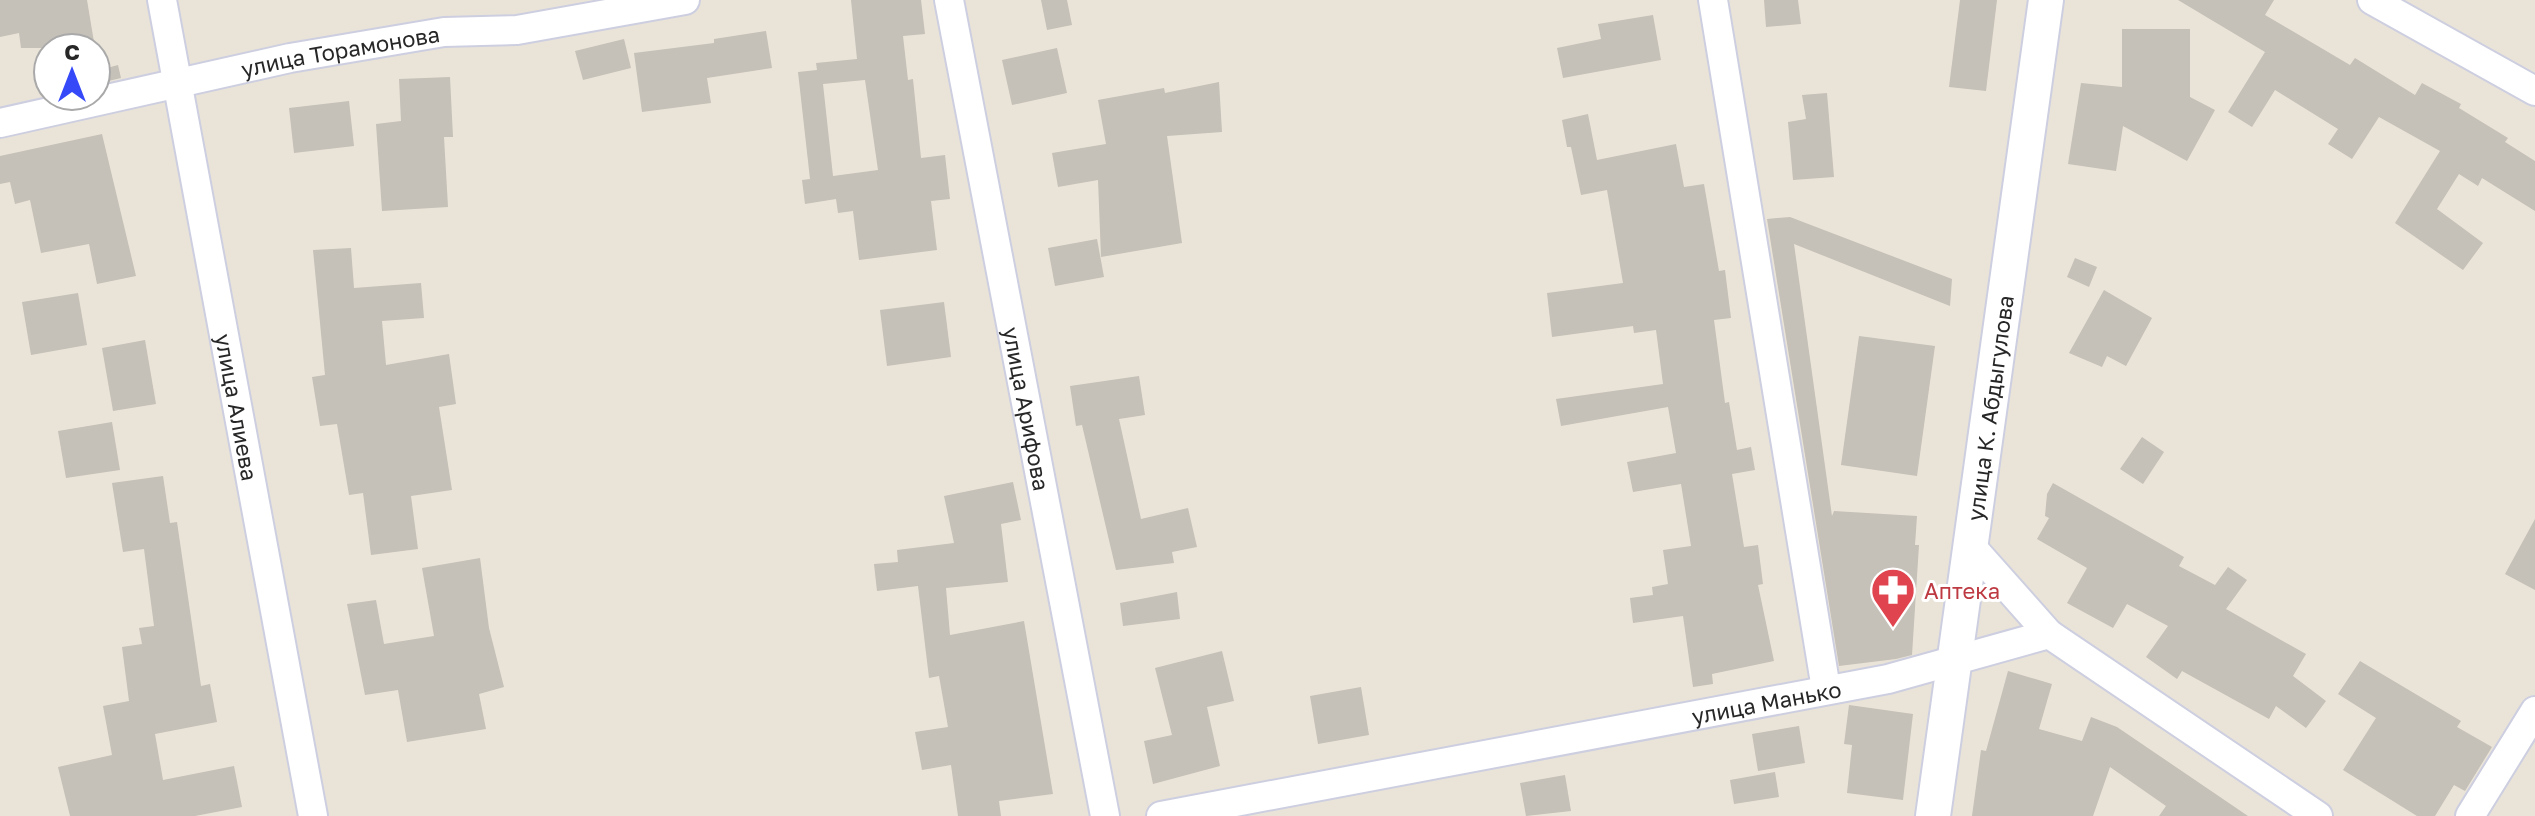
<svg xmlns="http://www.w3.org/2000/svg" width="2535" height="816" viewBox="0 0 2535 816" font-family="'Golos Text',sans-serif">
<rect width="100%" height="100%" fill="#eae4d8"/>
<!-- building -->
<g fill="#c5c0b8" fill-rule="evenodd">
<polygon points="0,0 87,0 95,48 21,48 19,33 0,37"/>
<path d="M851,0H921L925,34L903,36L908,80L913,79L921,158L945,155L950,199L931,201L937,250L859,260L853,211L838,213L836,199L805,204L802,180L810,179L798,72L817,70L816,63L857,59ZM865,80L878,170L833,176L823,84Z"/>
<polygon points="1041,0 1067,0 1072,25 1047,30"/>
<polygon points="1764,0 1798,0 1801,24 1766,27"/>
<polygon points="1960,0 1997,0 1986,91 1949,87"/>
<polygon points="2178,0 2274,0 2265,15 2350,65 2355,58 2415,95 2422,83 2461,104 2459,108 2508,138 2505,142 2535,161 2535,211 2482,178 2478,186 2459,174 2437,209 2483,243 2463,270 2395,223 2440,151 2379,117 2352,159 2328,144 2338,129 2275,90 2252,127 2228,112 2265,52"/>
<polygon points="1653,15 1661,60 1563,78 1557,48 1601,39 1598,24"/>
<polygon points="2122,29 2190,29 2190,97 2215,110 2187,161 2123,126 2116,171 2068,164 2081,83 2122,87"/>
<polygon points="766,31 772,68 707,78 711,103 642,112 634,53 714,43 714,39"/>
<polygon points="624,39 631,68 583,80 575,51"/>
<polygon points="1057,48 1067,93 1012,105 1002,60"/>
<polygon points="118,65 121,78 96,84 96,71"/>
<polygon points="450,77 453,137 444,137 448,207 382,211 376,124 401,121 399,79"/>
<polygon points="1219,82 1222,132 1167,136 1182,243 1101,257 1098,180 1058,187 1052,153 1106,144 1098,100 1164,88 1165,93"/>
<polygon points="1827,93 1834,177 1793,180 1788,122 1806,119 1802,95"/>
<polygon points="349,101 354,146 294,153 289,108"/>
<polygon points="1588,114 1597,160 1676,144 1684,187 1704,184 1719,271 1725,270 1731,318 1714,320 1725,403 1729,402 1737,450 1751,447 1755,470 1732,474 1744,547 1758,545 1763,584 1758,585 1774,661 1712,674 1713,684 1693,687 1683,616 1633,623 1630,598 1653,595 1652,587 1668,584 1663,550 1691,546 1681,484 1633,492 1627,462 1676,453 1668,407 1561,426 1556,399 1663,384 1656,330 1634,333 1633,326 1552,337 1547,293 1623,283 1607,190 1581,195 1571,147 1567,147 1562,120"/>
<polygon points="102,134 136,276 97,284 89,244 41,253 30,200 15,204 10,182 0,184 0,156"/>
<polygon points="1790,217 1952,279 1950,306 1794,244 1832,516 1834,511 1917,516 1915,545 1919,545 1912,655 1896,659 1839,666 1767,219"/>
<polygon points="1097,239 1104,277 1055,286 1048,248"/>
<polygon points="351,248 354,288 421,283 424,318 382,321 386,365 449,354 456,404 439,407 452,490 411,496 418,549 371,555 363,493 349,495 337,424 320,426 312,377 325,375 313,250"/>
<polygon points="2075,258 2097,267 2089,287 2067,277"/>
<polygon points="2104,290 2152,318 2126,366 2107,356 2102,367 2069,353"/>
<polygon points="78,293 87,345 31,355 22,302"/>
<polygon points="944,302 951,357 887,366 880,310"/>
<polygon points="1859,336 1935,346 1917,476 1841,465"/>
<polygon points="145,340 156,404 113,411 102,348"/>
<polygon points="1139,376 1145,415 1119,419 1141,519 1188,508 1197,547 1172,552 1174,563 1116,570 1082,425 1076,426 1070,386"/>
<polygon points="112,422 120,470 66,478 58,431"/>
<polygon points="2142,437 2164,452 2143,484 2120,469"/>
<polygon points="163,476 170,523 177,522 201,686 210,684 217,722 155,734 163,780 234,766 242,807 195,816 70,816 58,767 112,755 103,706 129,701 122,647 142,644 139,628 154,626 144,549 123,552 112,483"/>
<polygon points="1013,482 1021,520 1001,524 1008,582 946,588 950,635 1024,621 1053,794 999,801 1001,816 958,816 951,765 922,770 915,732 948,727 939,676 929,678 918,586 877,591 874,564 898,562 897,550 954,543 944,496"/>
<polygon points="2053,483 2184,557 2179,566 2215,585 2228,567 2247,580 2226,609 2306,654 2293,676 2326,701 2306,728 2276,706 2269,719 2182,671 2177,679 2146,657 2168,626 2127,604 2113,628 2067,603 2087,568 2037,539 2049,518 2045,516 2047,494"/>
<polygon points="2535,519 2535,590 2505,574"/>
<polygon points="480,558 489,628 504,687 479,694 486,729 407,742 398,690 365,695 347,604 376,600 384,644 434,636 422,568"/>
<polygon points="1177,592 1180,619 1123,626 1120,603"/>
<polygon points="1222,651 1234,701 1207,707 1220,766 1153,784 1144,741 1172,735 1155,668"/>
<polygon points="2360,661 2461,721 2457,727 2492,747 2465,791 2454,785 2435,816 2417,816 2343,770 2376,718 2338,694"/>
<polygon points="2008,671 2052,684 2039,729 2082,741 2091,717 2117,727 2248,816 2159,816 2166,806 2110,767 2093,816 1972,816 1981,750 1986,751"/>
<polygon points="1361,687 1369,735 1318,744 1310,696"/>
<polygon points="1849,705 1913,714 1903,800 1847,793 1852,745 1844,744"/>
<polygon points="1799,726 1805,763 1758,771 1752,734"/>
<polygon points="1775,772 1779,797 1734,804 1730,780"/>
<polygon points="1565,775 1571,811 1526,816 1520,783"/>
</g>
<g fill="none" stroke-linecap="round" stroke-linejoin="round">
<!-- minor casing -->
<g stroke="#cdcfe0" stroke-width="32">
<g id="minor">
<path id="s1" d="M162,0L313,816"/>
<path id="s2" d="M949,0L1105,816"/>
<polyline points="1713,0 1826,689"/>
<polyline points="2372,0 2535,91"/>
<path id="s3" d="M0,123L290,58L444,32L517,30L685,0"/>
<polyline points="1970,545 2049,634"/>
<path id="s4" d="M1161,816L1888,679L2049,634L2318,816"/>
<polyline points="2470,816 2535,711"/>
</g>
</g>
<!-- tertiary casing -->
<g stroke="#cdcfe0" stroke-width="38">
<g id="tertiary">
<path id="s5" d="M1933,816L2046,0"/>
</g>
</g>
<!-- minor -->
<use href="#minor" stroke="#fff" stroke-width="28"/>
<!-- tertiary -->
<use href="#tertiary" stroke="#fff" stroke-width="34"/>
</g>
<!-- icons -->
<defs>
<g id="pharmacy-pin" transform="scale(2.3)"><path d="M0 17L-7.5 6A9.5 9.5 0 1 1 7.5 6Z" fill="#e0444e" stroke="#fff"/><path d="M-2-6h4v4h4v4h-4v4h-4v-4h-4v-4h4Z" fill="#fff"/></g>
</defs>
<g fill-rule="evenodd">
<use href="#pharmacy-pin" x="1893" y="590"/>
</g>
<g text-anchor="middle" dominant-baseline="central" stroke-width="6" stroke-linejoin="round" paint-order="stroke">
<!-- street labels -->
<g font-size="22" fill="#272727" stroke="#fff">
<text stroke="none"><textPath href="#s3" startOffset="348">улица Торамонова</textPath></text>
<text stroke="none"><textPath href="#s1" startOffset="414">улица Алиева</textPath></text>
<text stroke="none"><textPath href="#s2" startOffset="416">улица Арифова</textPath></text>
<text stroke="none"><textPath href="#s5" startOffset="412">улица К. Абдыгулова</textPath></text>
<text stroke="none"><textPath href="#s4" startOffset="616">улица Манько</textPath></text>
</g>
<!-- health labels -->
<g font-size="22" fill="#be3a42" stroke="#fff" text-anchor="start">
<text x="1924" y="590">Аптека</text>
</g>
</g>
<!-- north arrow -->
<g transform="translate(72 72)"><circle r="38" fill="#ffffff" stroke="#a9a9a9" stroke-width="2"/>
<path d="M0-6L14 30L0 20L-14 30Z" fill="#3649f9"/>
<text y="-12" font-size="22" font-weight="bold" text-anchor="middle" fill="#272727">С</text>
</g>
</svg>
